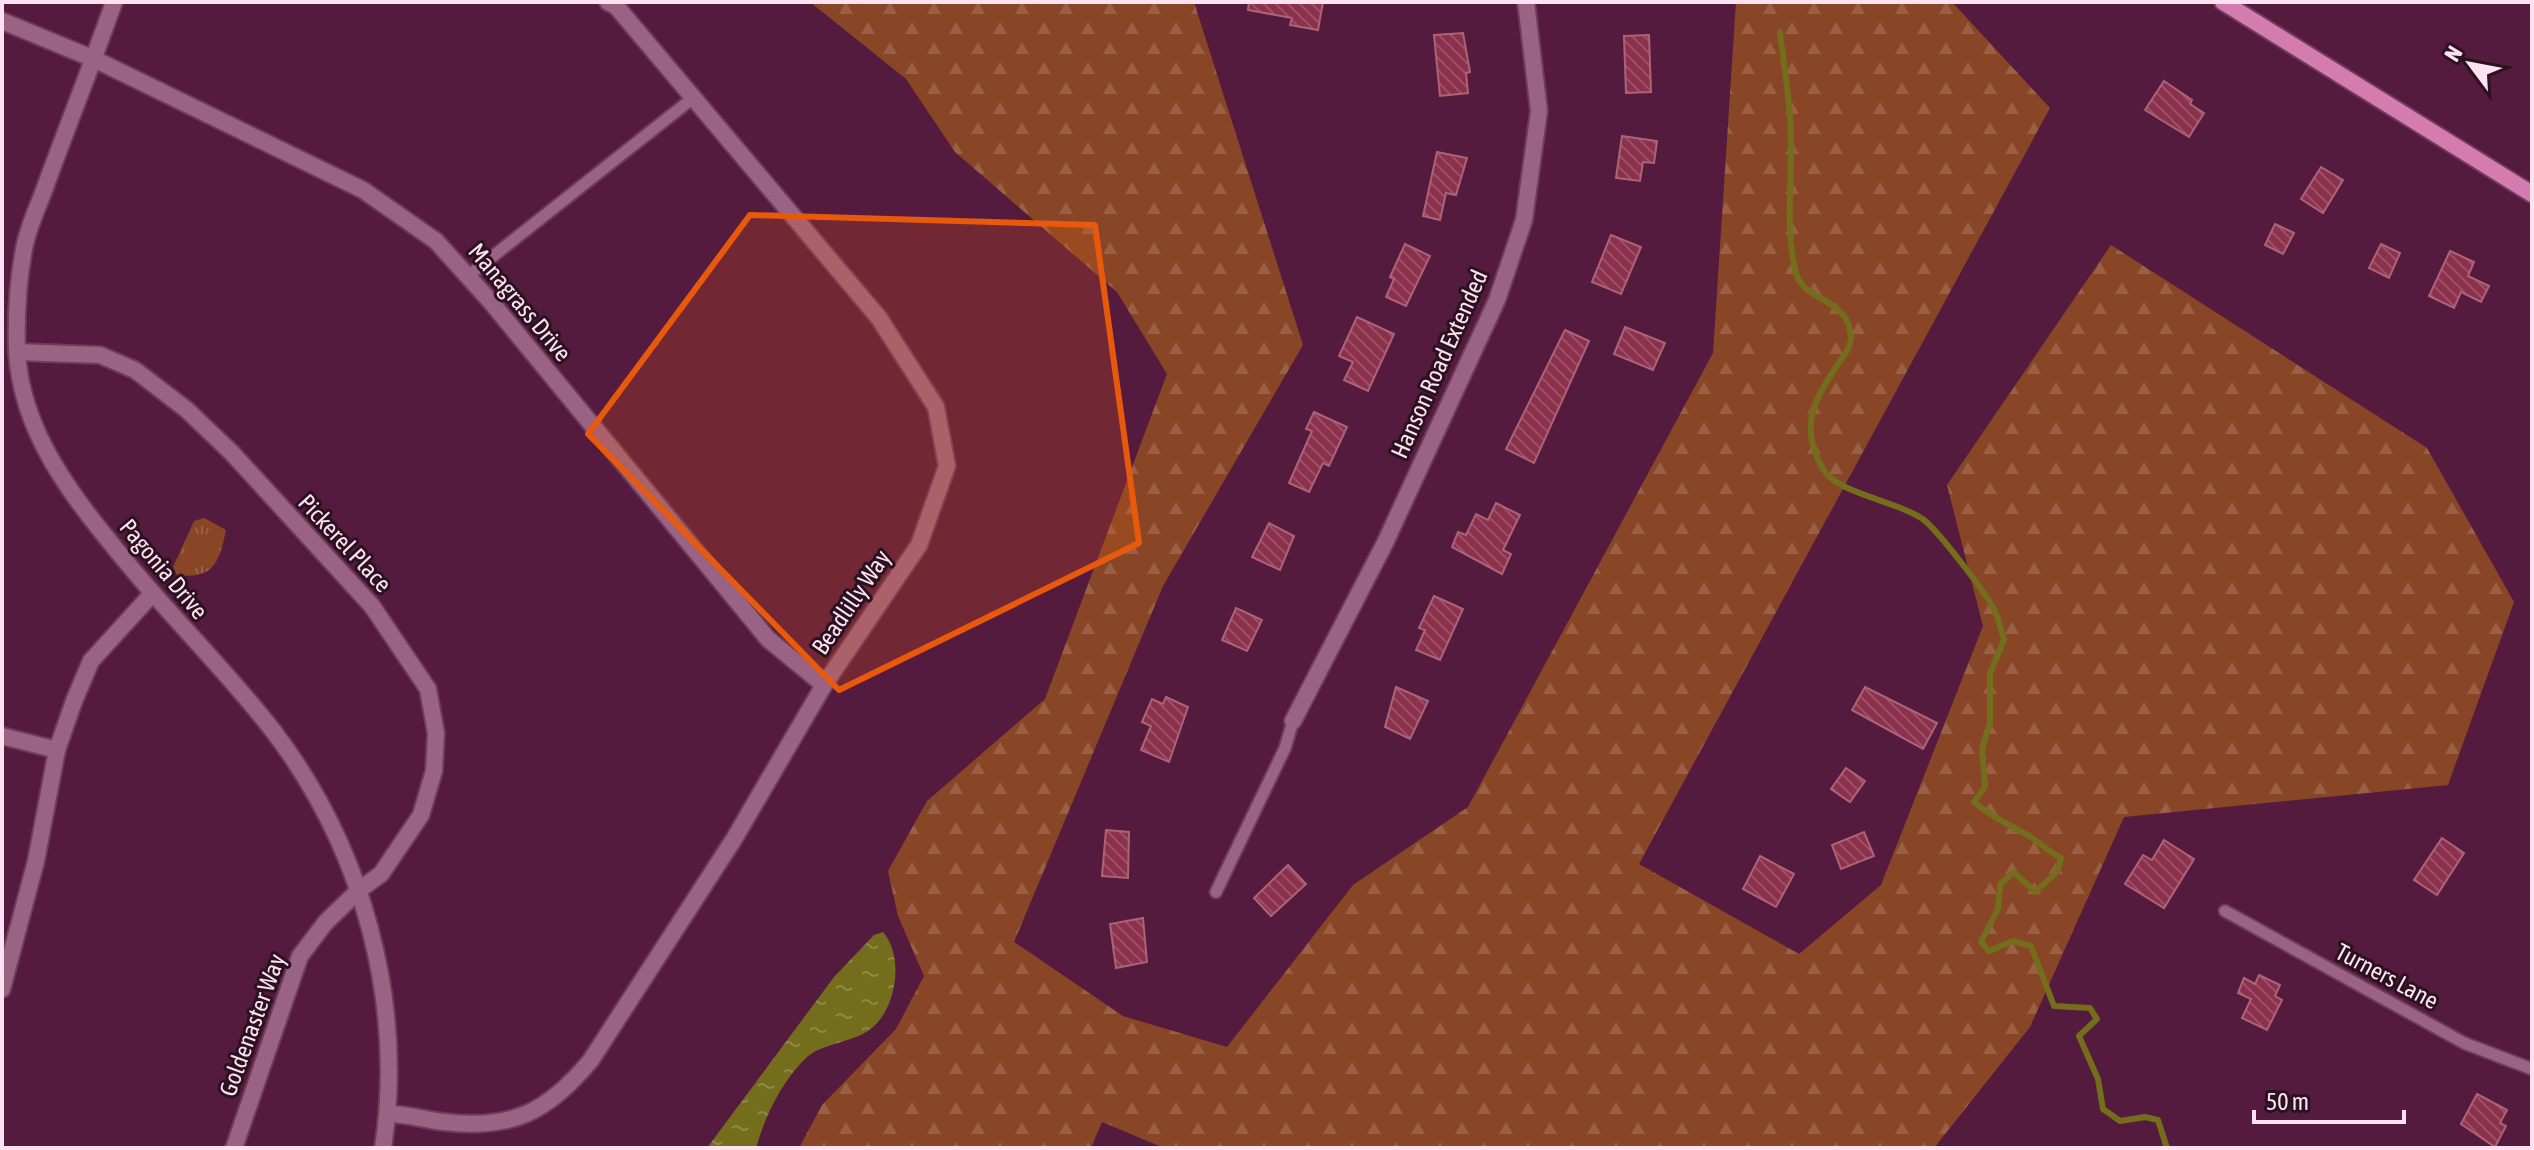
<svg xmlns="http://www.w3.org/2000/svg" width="2534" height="1150" viewBox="0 0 2534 1150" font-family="'Asap Condensed',sans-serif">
<defs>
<pattern id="forest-firs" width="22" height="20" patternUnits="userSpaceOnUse" patternTransform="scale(2)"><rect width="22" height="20" fill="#884626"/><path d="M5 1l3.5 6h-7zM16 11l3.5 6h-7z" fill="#9a6046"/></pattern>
<pattern id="park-tufts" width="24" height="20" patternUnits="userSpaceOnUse" patternTransform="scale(2)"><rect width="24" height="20" fill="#884626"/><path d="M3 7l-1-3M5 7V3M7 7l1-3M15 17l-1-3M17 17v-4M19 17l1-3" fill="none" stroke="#9a6046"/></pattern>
<pattern id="water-ripples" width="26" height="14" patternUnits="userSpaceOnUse" patternTransform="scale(2)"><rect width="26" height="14" fill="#736d1c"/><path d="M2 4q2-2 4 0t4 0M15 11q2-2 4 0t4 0" fill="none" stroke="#8f8849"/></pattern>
<pattern id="building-back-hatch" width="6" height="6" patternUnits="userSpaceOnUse" patternTransform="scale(2)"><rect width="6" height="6" fill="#8b314c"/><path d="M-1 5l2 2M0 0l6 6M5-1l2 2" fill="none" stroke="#9c4f66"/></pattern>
</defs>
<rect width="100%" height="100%" fill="#541b3f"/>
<!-- forest -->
<polygon fill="url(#forest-firs)" points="810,2 1194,2 1303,345 1163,586 1014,942 1123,1016 1227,1047 1353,885 1468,807 1713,353 1736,2 1952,2 2050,108 1639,864 1799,954 1881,885 1983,626 1947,485 2111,245 2427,448 2514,602 2448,785 2124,817 2030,1027 1934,1148 1164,1148 1102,1122 1091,1148 799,1148 822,1105 896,1029 924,976 898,916 888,871 927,801 1045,699 1167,374 1117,292 955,152 906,79"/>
<!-- park -->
<path fill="url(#park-tufts)" d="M204,518L226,530C219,564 213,579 177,575L173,567L194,521Z"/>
<!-- water -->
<path fill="url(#water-ripples)" d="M883,932C904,956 897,1006 873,1027C856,1043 823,1042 806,1058C782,1081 765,1116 756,1148H707L834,977L874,935Z"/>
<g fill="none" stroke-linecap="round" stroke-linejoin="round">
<!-- stream -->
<path stroke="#736d1c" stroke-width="6" d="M1780,32C1784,67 1791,104 1791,140C1792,183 1785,231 1796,273C1804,302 1850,298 1851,338C1851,348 1843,356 1838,364C1813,401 1799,428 1823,469C1837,494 1899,501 1924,520C1938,531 1987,594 1995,611C1999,620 2001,630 2004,640L1990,673V723L1982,748L1985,787L1974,802C1990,816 2006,823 2024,833C2037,840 2047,851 2061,858L2057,872L2035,892L2014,872L2000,884L1998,909L1981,942L1989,951L2013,941L2031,946L2054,1006L2090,1008L2097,1019L2079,1036L2098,1079L2103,1109L2120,1121L2145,1117L2158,1120L2167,1148"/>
</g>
<!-- building -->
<g fill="url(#building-back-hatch)" stroke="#ac6475" stroke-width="2">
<polygon points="1249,2 1323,2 1318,30 1290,25 1292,18 1248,10"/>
<polygon points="1463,33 1470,72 1466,73 1468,93 1440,96 1434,35"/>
<polygon points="1649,35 1651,92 1626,93 1624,36"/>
<polygon points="2164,81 2192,100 2190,104 2204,113 2189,137 2145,110"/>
<polygon points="1622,136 1657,141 1654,163 1643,162 1640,181 1616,178"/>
<polygon points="1437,152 1467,158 1456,195 1446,193 1440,220 1423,216"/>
<polygon points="2321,167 2343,180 2323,213 2301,199"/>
<polygon points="2275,224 2294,233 2283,254 2265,245"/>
<polygon points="1611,235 1641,247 1621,294 1592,282"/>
<polygon points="1405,244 1430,256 1406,306 1386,297 1394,279 1390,277"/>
<polygon points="2381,244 2400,253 2389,278 2369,268"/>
<polygon points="2450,251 2474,262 2468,276 2489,286 2481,302 2461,292 2454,308 2429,296"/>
<polygon points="1357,317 1394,334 1368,391 1344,380 1353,362 1339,356"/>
<polygon points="1625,327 1665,343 1653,370 1614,354"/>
<polygon points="1565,330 1589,341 1534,463 1506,449"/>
<polygon points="1314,412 1347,427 1329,466 1323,463 1309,492 1289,483 1312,431 1306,429"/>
<polygon points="1496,503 1520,515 1503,550 1511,554 1502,574 1452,547 1458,532 1466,535 1476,514 1488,520"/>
<polygon points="1269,523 1294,536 1280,570 1252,557"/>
<polygon points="1434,596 1463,609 1440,660 1416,650 1425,630 1419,628"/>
<polygon points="1236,608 1262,620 1247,651 1222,640"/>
<polygon points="1396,687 1428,701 1410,739 1385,727"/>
<polygon points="1865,687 1937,723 1923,749 1852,710"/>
<polygon points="1166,697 1188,707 1169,762 1141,750 1151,726 1142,722 1152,699 1163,704"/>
<polygon points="1846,768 1865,781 1850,802 1831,789"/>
<polygon points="1106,830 1129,832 1128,878 1102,876"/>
<polygon points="1864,832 1874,856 1841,869 1832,845"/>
<polygon points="2442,838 2464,853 2437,895 2414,880"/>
<polygon points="2164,840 2194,859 2164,908 2125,884 2143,855 2152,860"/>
<polygon points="1760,856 1794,874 1776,907 1743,889"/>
<polygon points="1288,865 1306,884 1271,916 1254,898"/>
<polygon points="1143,918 1147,962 1116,968 1110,924"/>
<polygon points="2259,975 2280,985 2275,996 2282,1000 2267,1030 2242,1018 2251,999 2238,993 2244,978 2255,984"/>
<polygon points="2477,1094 2507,1110 2500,1123 2506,1126 2495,1147 2461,1124"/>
</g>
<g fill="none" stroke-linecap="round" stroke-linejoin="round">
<!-- service casing -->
<g stroke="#6f3b5b" stroke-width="15">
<g id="service">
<polyline points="468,276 693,98"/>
<polyline points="1216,892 1285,748 1293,721"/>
<polyline points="2225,911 2464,1043 2532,1069"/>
</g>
</g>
<!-- minor casing -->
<g stroke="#6f3b5b" stroke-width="20">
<g id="minor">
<path d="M114,2C93,62 69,122 47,182C40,203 28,226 24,249C18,280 16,318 17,351C21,433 73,497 123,558C171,617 227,671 274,732C363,849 405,1003 383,1148"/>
<polyline points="2,21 94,59 363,190 436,241 491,302 768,639 824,685"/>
<polyline points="17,352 100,355 135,370 187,410 232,453 372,606 428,689 436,733 434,771 421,815 381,874 359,890 326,922 300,956 234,1148"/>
<polyline points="1293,721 1385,543 1497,300 1524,220 1539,111 1526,2"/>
<polyline points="2,736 57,750"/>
<polyline points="2,989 36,861 57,750 74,701 91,661 152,594"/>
<path d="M388,1114C408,1114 425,1120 444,1122C512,1130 548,1112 591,1060L734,839L824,685L919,545L947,466L936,407L879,318L616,6L608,2"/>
</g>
</g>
<!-- secondary casing -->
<g stroke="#6f3b5b" stroke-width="20">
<polyline id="secondary" points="2223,2 2532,194"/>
</g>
<!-- service -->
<use href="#service" stroke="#9b6383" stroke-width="11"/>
<!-- minor -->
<use href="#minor" stroke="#9b6383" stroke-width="16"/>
<!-- secondary -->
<use href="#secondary" stroke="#d47caf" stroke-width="16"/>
</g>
<!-- marked area -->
<path fill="#e8590c" fill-opacity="0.2" stroke="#e8590c" stroke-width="6" stroke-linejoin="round" d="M750,215L1095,225L1139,543L839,690L588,434Z"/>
<g text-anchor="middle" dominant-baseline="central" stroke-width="6" stroke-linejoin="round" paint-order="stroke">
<!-- street labels -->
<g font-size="24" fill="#ffe2f1" stroke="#2b1220">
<text transform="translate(520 302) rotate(50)">Managrass Drive</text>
<text transform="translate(1439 364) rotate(-66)">Hanson Road Extended</text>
<text transform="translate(345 543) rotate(47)">Pickerel Place</text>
<text transform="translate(164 569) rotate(50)">Pagonia Drive</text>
<text transform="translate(851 602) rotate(-56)">Beadlilly Way</text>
<text transform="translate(2387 976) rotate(28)">Turners Lane</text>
<text transform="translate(252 1025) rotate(-70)">Goldenaster Way</text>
</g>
</g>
<!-- border -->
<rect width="2534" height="1150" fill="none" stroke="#ffe2f1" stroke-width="8"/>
<!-- north arrow -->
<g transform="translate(2470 64) rotate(302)" stroke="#2b1220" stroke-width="6" paint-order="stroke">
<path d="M0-6L14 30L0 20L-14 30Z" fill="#ffe2f1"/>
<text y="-12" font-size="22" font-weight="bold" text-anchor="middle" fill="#ffe2f1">N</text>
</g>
<!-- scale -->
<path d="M2254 1110v12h150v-12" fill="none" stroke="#ffe2f1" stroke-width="4"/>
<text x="2266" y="1110" font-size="24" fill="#ffe2f1" stroke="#2b1220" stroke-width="6" paint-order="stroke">50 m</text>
</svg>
